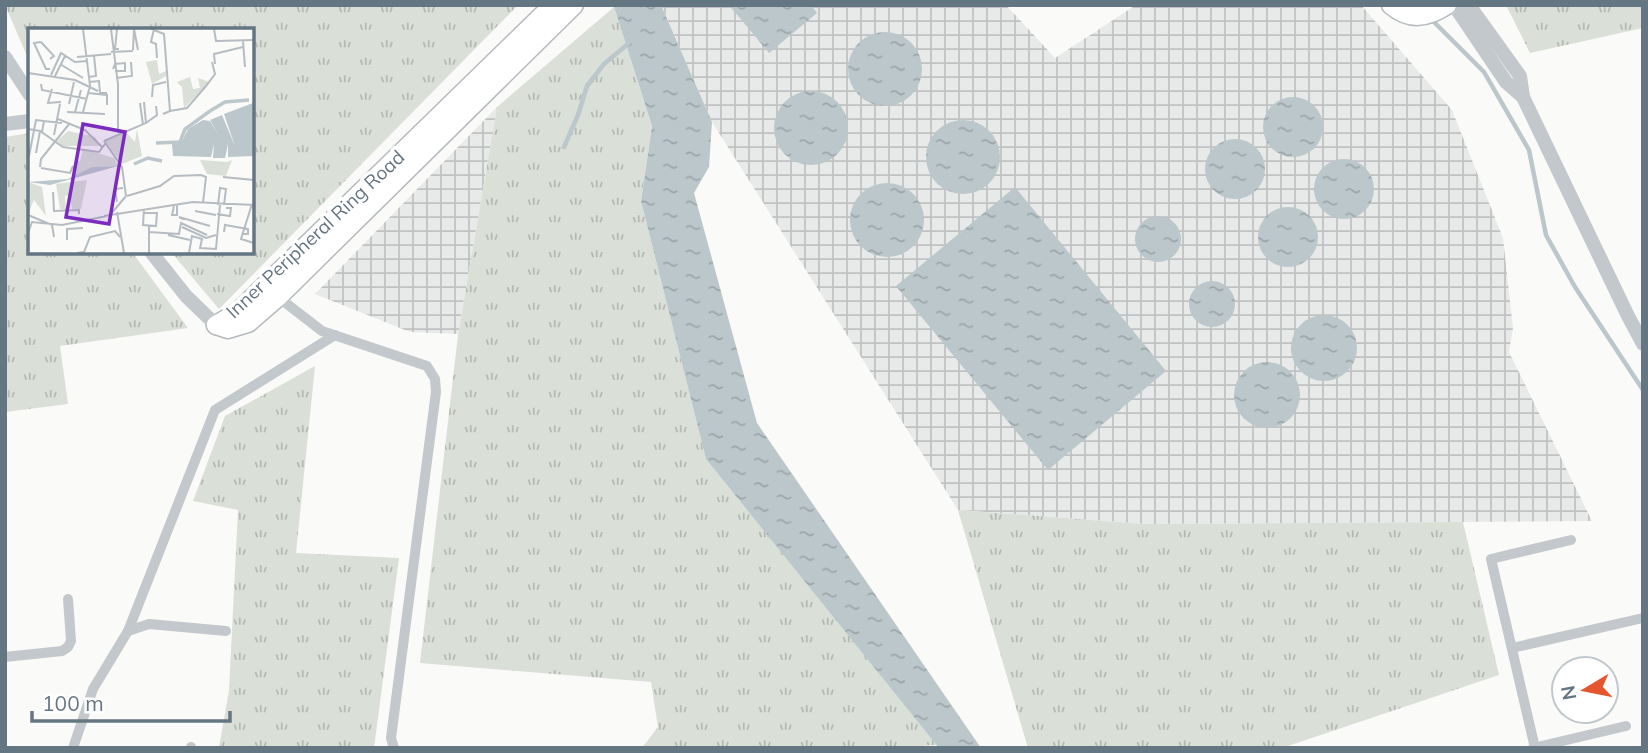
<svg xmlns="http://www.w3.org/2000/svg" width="1648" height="753" viewBox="0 0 1648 753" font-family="Mulish,sans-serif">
<defs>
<pattern id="industrial-grid" width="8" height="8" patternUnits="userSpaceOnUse" patternTransform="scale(1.75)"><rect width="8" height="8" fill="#e8e9e9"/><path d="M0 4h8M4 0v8" fill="none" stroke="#c0c1c2"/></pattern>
<pattern id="grass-tufts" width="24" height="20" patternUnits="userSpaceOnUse" patternTransform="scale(1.75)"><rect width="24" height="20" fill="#dadfd7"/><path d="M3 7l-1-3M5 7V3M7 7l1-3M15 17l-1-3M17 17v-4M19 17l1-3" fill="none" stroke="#b4b9b4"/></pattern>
<pattern id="water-ripples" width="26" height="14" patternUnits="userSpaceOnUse" patternTransform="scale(1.75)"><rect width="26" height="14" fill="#bbc7cb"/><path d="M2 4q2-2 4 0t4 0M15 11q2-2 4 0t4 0" fill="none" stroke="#9ca6aa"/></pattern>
</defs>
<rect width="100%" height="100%" fill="#fafaf8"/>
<!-- industrial -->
<g fill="url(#industrial-grid)">
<polygon points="661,5 1006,5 1055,58 1136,5 1361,5 1452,110 1503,238 1513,328 1509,352 1592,521 1144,524 958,510 712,122"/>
<polygon points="497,107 458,334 410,332 315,294"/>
</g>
<!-- grass -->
<g fill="url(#grass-tufts)">
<polygon points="5,5 518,5 219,309 171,252 252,252 252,30 30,30 30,63"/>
<polygon points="1506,5 1643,5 1643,28 1530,53"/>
<polygon points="614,7 652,126 641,201 706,459 937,745 880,748 642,748 658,727 651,682 420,663 458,335 497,107"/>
<polygon points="30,133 30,252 132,252 188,328 60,346 68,404 5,412 5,137"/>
<polygon points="315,366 296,553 399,558 374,748 219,748 229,690 238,510 193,501 225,416"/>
<polygon points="958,510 1144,524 1463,522 1499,675 1282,748 1028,748"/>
</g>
<!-- water -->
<g fill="url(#water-ripples)">
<polygon points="616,5 661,5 712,122 709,167 694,193 757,423 981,748 939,748 706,459 641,201 652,126 614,7"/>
<polygon points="729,5 811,5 817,13 769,53"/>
<circle cx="885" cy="69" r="37"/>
<circle cx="811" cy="128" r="37"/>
<circle cx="1293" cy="127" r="30"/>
<circle cx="963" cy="157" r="37"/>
<circle cx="1235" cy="169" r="30"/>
<circle cx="1344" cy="189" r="30"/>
<circle cx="887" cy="220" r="37"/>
<polygon points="1015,187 1166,371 1048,470 896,286"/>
<circle cx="1288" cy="237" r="30"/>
<circle cx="1158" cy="239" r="23"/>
<circle cx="1212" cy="304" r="23"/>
<circle cx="1324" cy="348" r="33"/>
<circle cx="1267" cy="395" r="33"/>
</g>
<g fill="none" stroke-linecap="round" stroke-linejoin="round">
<!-- stream -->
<g stroke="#bbc7cb" stroke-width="4.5">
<polyline points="1430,18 1484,72 1529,150 1546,235 1575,287 1643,390"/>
<polyline points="564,147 578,115 587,86 604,64 629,43"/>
</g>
<!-- primary casing -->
<g stroke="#b5babe" stroke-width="21">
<g id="primary">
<path d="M1391,5C1410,21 1427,18 1447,5"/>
<polyline points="216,325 228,329 248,323 278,297 574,5"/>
<polyline points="216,325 238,312 553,5"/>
</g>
</g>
<!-- minor -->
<g stroke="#c3c8cc" stroke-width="10">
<polyline points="278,297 322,331 427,366 435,379 436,392 391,738 394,748"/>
<polyline points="128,631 149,624 226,631"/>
<polyline points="1512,648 1643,618"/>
<polyline points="5,657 62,651 68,647 71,641 68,599"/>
<polyline points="73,748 93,689 128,631 215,410 335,335"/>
<polyline points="191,748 191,747"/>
<polyline points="1533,748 1626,726"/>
<polyline points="1535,748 1491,559 1571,540"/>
</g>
<!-- tertiary -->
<g stroke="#c3c8cc" stroke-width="14">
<polyline points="1454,5 1506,82 1523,97"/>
<polyline points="1469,5 1520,76 1523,97 1628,316 1643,344"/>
<polyline points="5,57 30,95"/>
<polyline points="5,124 30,121"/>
<polyline points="151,252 186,296 216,325"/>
</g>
<!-- primary -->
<use href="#primary" stroke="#fff" stroke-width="18"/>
</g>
<g text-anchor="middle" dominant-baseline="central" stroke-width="7" stroke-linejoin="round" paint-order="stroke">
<!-- street labels -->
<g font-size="19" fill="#657683" stroke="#fff">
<text transform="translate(315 234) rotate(-43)">Inner Peripheral Ring Road</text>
</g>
</g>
<!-- overview -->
<g transform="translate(28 28)">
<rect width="226" height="226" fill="#fafaf8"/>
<path d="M129,32L131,46L138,43V48L124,56L118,34ZM162,49L165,61L172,60L170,50L181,54L156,80L154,59L149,54ZM109,101L114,128L94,136L77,113L98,104L107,114ZM40,103L67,109L73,118H35L29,113ZM55,121L86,130L90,138L64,139L46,149L48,132L52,133ZM172,132L199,134L204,132L198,148L179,146ZM59,152L53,181H44L42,167L37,168L38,182L32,181L28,156ZM0,154L14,159L18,188L6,172L0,186Z" fill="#dadfd7"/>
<path d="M225,75L226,128L200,129V116L197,130H185L186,116L183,129L145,128L144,116L153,115L160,101L175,92L182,93L192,110L182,92L194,87L207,118L196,86ZM90,138L22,157L0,154L40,151L64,139Z" fill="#bbc7cb"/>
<path fill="none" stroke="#bbc7cb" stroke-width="3.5" d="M128,115L152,114L157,101L182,83L197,74L221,72M106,136L120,130L134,133"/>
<path fill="none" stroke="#b5bdc2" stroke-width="2" d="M55,1L62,58L55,84M83,1L90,56V105M89,1L87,21H91M122,1H126L123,14L128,16L129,30M186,1L188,13L226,12M126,2L136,6L142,83L135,86M215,13L217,39M13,14L6,15L18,41H22M13,14L26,28L22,31M105,22L106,1L110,22M83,24L105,23M49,29L83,26M32,36L55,50M187,36L186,26L215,19M85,41L87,36L97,35V43H87M0,45L47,52L70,63M23,47L33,25L47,34L59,33M27,48L37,28M61,49L68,48L66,27M88,50L104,48L103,34M61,54L71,53L72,65H79M13,56L14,62L59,71M24,61L20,75L33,74M60,65L79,67V77M124,69L125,57L138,54M116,74L118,95M112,75L115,97M41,76L46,54M142,83L159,80L178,58L187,46L184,34M39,84L77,86M47,84L53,62M30,91L57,102L74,119M0,101L12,103L35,119L71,124L77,116M14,104L16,93L34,95M26,107L32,76M76,113L118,95L129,87L128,78M76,113L94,139L98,168M8,125L12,103M1,128L8,92L16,93M12,139L13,131L42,95M13,140L42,145L45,138M195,149L226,152M25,164L26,183L51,182V186M99,168L132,158L146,148L173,147L178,149L175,175M89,174L87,161L95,160M224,176L213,211L226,215M190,177L192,160L198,161L196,177M146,178L144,187H149V176M167,183L188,187M89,184L96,225M116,185H129L128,198L115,197L116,181M83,186L98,168M189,186L202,188L203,180H198M0,187L24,197L26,209M76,188L165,174L226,177M155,191L151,189L182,198M154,199L178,210L188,207M121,204L151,206L153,195L179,207M196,204L197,197L220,201V206H215M0,205L4,194L34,197L79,188M140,207L162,212M39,212V201L55,200M49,225L56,224L62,209L87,203L92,209M121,225V198M161,225L164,208L174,211L172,220L188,221L192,177"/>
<path fill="#7b2cbf" fill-opacity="0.15" stroke="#7b2cbf" stroke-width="3.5" d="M55,96L97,104L81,196L38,189Z"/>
<rect width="226" height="226" fill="none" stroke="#657683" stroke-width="3.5"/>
</g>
<!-- border -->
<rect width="1648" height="753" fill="none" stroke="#657683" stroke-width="14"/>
<!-- north arrow -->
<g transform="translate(1585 690) rotate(260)"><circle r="33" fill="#ffffff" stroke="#c1c8cd" stroke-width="2"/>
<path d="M0-5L12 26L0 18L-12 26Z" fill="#e4572e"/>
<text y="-10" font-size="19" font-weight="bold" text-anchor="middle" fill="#657683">N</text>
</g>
<!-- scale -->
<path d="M32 711v10h198v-10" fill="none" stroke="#657683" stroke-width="3.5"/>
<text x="42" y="711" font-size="21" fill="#657683" stroke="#ffffff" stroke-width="5" paint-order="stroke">100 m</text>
</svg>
